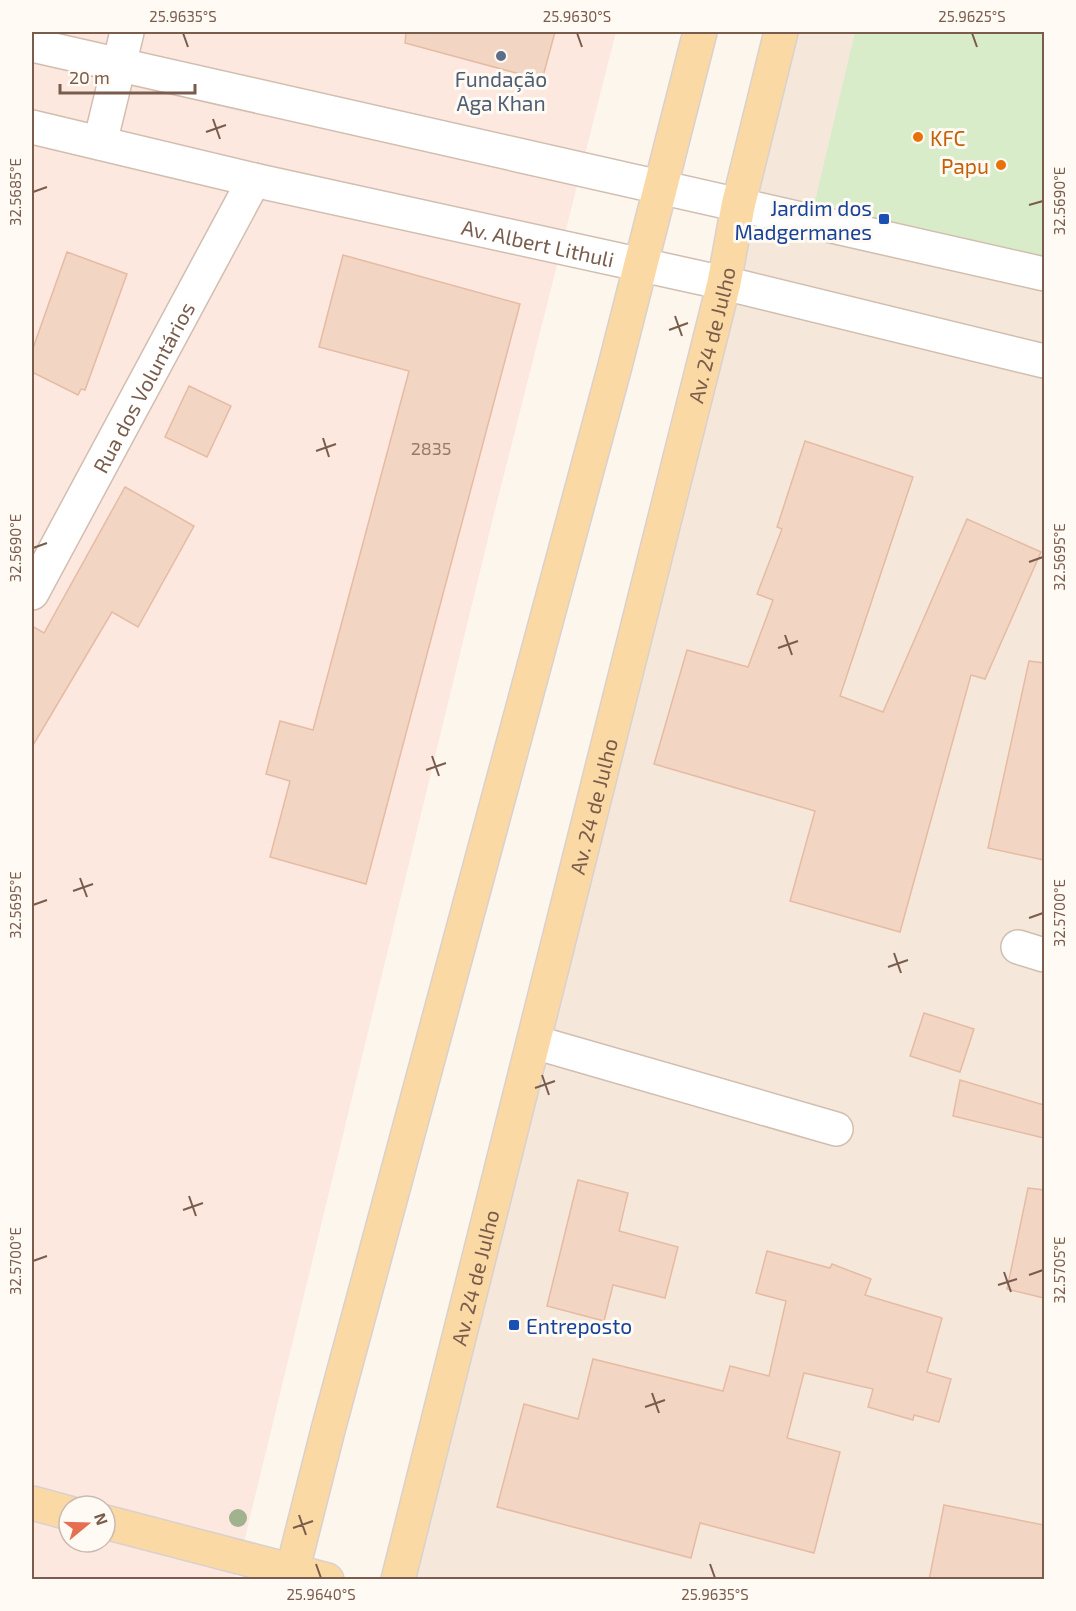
<svg xmlns="http://www.w3.org/2000/svg" width="1076" height="1611" viewBox="0 0 1076 1611" font-family="'Exo 2',sans-serif">
<rect width="100%" height="100%" fill="#fdf6ec"/>
<!-- residential -->
<polygon fill="#f5e8da" points="772,32 1044,32 1044,1579 395,1580"/>
<!-- commercial -->
<path fill="#fde8e0" fill-rule="evenodd" d="M32,32H616L493,518L235,1579L32,1580ZM69,1506H105V1542H69Z"/>
<!-- green -->
<polygon fill="#d8ecc9" points="855,32 1044,32 1044,273 811,218"/>
<!-- building -->
<g fill="#f3d5c3" stroke="#e6bba3" stroke-width="1.5">
<polygon points="406,32 555,32 542,80 405,43"/>
<polygon points="67,252 127,274 85,390 81,389 78,395 32,372 32,351"/>
<polygon points="343,255 520,304 366,884 270,857 290,781 266,774 280,721 313,730 409,371 319,347"/>
<polygon points="189,386 231,406 207,457 165,437"/>
<polygon points="805,441 913,477 840,696 883,712 967,519 1041,552 985,679 971,675 900,932 790,901 815,811 654,764 687,650 748,667 773,600 757,594 782,529 777,527"/>
<polygon points="125,487 194,526 138,627 112,612 32,747 32,626 44,633"/>
<polygon points="1029,661 1044,663 1044,860 988,848"/>
<polygon points="924,1013 974,1029 960,1072 910,1056"/>
<polygon points="960,1080 1044,1105 1044,1138 953,1116"/>
<polygon points="578,1180 628,1193 619,1231 678,1247 665,1298 613,1285 604,1321 547,1306"/>
<polygon points="1028,1188 1044,1190 1044,1298 1007,1289"/>
<polygon points="767,1251 830,1268 832,1264 871,1279 865,1295 942,1318 927,1372 951,1379 939,1422 914,1415 913,1420 868,1407 873,1389 804,1373 787,1438 840,1452 814,1553 700,1523 691,1558 497,1507 524,1404 578,1419 593,1359 723,1391 730,1366 769,1376 786,1301 756,1293"/>
<polygon points="944,1505 1044,1525 1044,1580 929,1580"/>
</g>
<g fill="none" stroke-linecap="round" stroke-linejoin="round">
<!-- minor casing -->
<g stroke="#d1beb0" stroke-width="36">
<g id="minor">
<polyline points="32,45 1044,274"/>
<path id="s1" d="M32,127L254,180L724,283L1044,361"/>
<polyline points="100,143 127,32"/>
<path id="s2" d="M32,593L254,180"/>
<polyline points="1018,947 1044,955"/>
<polyline points="534,1042 836,1129"/>
</g>
</g>
<!-- major casing -->
<g stroke="#dad1cd" stroke-width="36">
<g id="major">
<polyline points="32,1503 69,1513"/>
<polyline points="105,1522 327,1580"/>
<polyline points="290,1580 328,1430 615,366 700,32"/>
<path id="s3" d="M398,1580L724,283L738,206L781,32"/>
</g>
</g>
<!-- minor -->
<use href="#minor" stroke="#fff" stroke-width="33"/>
<!-- major -->
<use href="#major" stroke="#fbd9a5" stroke-width="33"/>
</g>
<!-- trees -->
<circle fill="#a0b28e" cx="238" cy="1518" r="9"/>
<!-- ticks -->
<path fill="none" stroke="#7a5c4d" stroke-width="2" d="M183,33L188,47M577,33L582,47M972,33L977,47M213,119L220,139M206,132L226,125M33,192L47,187M1029,205L1043,201M675,316L682,336M669,330L688,323M323,438L329,457M316,451L336,444M33,548L47,543M1029,562L1043,557M785,635L792,655M778,648L798,641M432,756L439,776M426,770L446,763M80,878L87,897M73,891L93,884M33,905L47,900M1029,918L1043,913M894,953L901,973M888,967L908,960M542,1075L549,1095M535,1088L555,1081M189,1196L196,1216M183,1210L203,1203M33,1261L47,1256M1004,1272L1011,1292M1029,1275L1043,1270M998,1285L1017,1279M652,1393L659,1413M645,1407L665,1400M299,1515L306,1535M293,1528L313,1521M316,1564L321,1578M710,1564L715,1578"/>
<!-- markers -->
<circle fill="#5c6f8a" stroke="#fffaf3" stroke-width="2" cx="501" cy="56" r="6"/>
<g fill="#e8710a" stroke="#fffaf3" stroke-width="2">
<circle cx="918" cy="137" r="6"/>
<circle cx="1001" cy="165" r="6"/>
</g>
<g fill="#1a4fb4" stroke="#fffaf3" stroke-width="2">
<rect x="878" y="213" width="12" height="12" rx="3"/>
<rect x="508" y="1319" width="12" height="12" rx="3"/>
</g>
<g text-anchor="middle" dominant-baseline="central" stroke-width="6" stroke-linejoin="round" paint-order="stroke">
<!-- number labels -->
<g font-size="18" fill="#987a6a">
<text x="431" y="448">2835</text>
</g>
<!-- service labels -->
<g font-size="21" fill="#4e5e75" stroke="#fffaf3">
<text x="501" y="78">Fundação<tspan x="501" dy="24">Aga Khan</tspan></text>
</g>
<!-- food labels -->
<g font-size="21" fill="#c56008" stroke="#fffaf3" text-anchor="start">
<text x="930" y="137">KFC</text>
<text x="989" y="165" text-anchor="end">Papu</text>
</g>
<!-- transit labels -->
<g font-size="21" fill="#164399" stroke="#fffaf3" text-anchor="end">
<text x="872" y="207">Jardim dos<tspan x="872" dy="24">Madgermanes</tspan></text>
<text x="526" y="1325" text-anchor="start">Entreposto</text>
</g>
<!-- street labels -->
<g font-size="21" fill="#7a5c4d" stroke="#fffaf3">
<text stroke="none"><textPath href="#s1" startOffset="519">Av. Albert Lithuli</textPath></text>
<text stroke="none"><textPath href="#s3" startOffset="1284">Av. 24 de Julho</textPath></text>
<text stroke="none"><textPath href="#s2" startOffset="234">Rua dos Voluntários</textPath></text>
<text stroke="none"><textPath href="#s3" startOffset="798">Av. 24 de Julho</textPath></text>
<text stroke="none"><textPath href="#s3" startOffset="312">Av. 24 de Julho</textPath></text>
</g>
</g>
<!-- border -->
<rect width="1076" height="1611" fill="none" stroke="#fffaf3" stroke-width="66"/>
<!-- north arrow -->
<g transform="translate(87 1524) rotate(71)"><circle r="28" fill="#fffaf3" stroke="#cabbb1" stroke-width="1.5"/>
<path d="M0-4.5L10 22L0 15L-10 22Z" fill="#e76f51"/>
<text y="-9" font-size="16" font-weight="bold" text-anchor="middle" fill="#7a5c4d">N</text>
</g>
<!-- scale -->
<path d="M60 84v9h135v-9" fill="none" stroke="#7a5c4d" stroke-width="3"/>
<text x="69" y="84" font-size="18" fill="#7a5c4d" stroke="#fffaf3" stroke-width="4.5" paint-order="stroke">20 m</text>
<rect x="33" y="33" width="1010" height="1545" fill="none" stroke="#7a5c4d" stroke-width="2"/>
<g font-size="15" text-anchor="middle" fill="#7a5c4d">
<text x="183" y="22">25.9635°S</text>
<text x="577" y="22">25.9630°S</text>
<text x="972" y="22">25.9625°S</text>
<text transform="translate(16 192) rotate(-90)" y="5">32.5685°E</text>
<text transform="translate(1060 201) rotate(-90)" y="5">32.5690°E</text>
<text transform="translate(16 548) rotate(-90)" y="5">32.5690°E</text>
<text transform="translate(1060 557) rotate(-90)" y="5">32.5695°E</text>
<text transform="translate(16 905) rotate(-90)" y="5">32.5695°E</text>
<text transform="translate(1060 913) rotate(-90)" y="5">32.5700°E</text>
<text transform="translate(16 1261) rotate(-90)" y="5">32.5700°E</text>
<text transform="translate(1060 1270) rotate(-90)" y="5">32.5705°E</text>
<text x="321" y="1600">25.9640°S</text>
<text x="715" y="1600">25.9635°S</text>
</g>
</svg>
